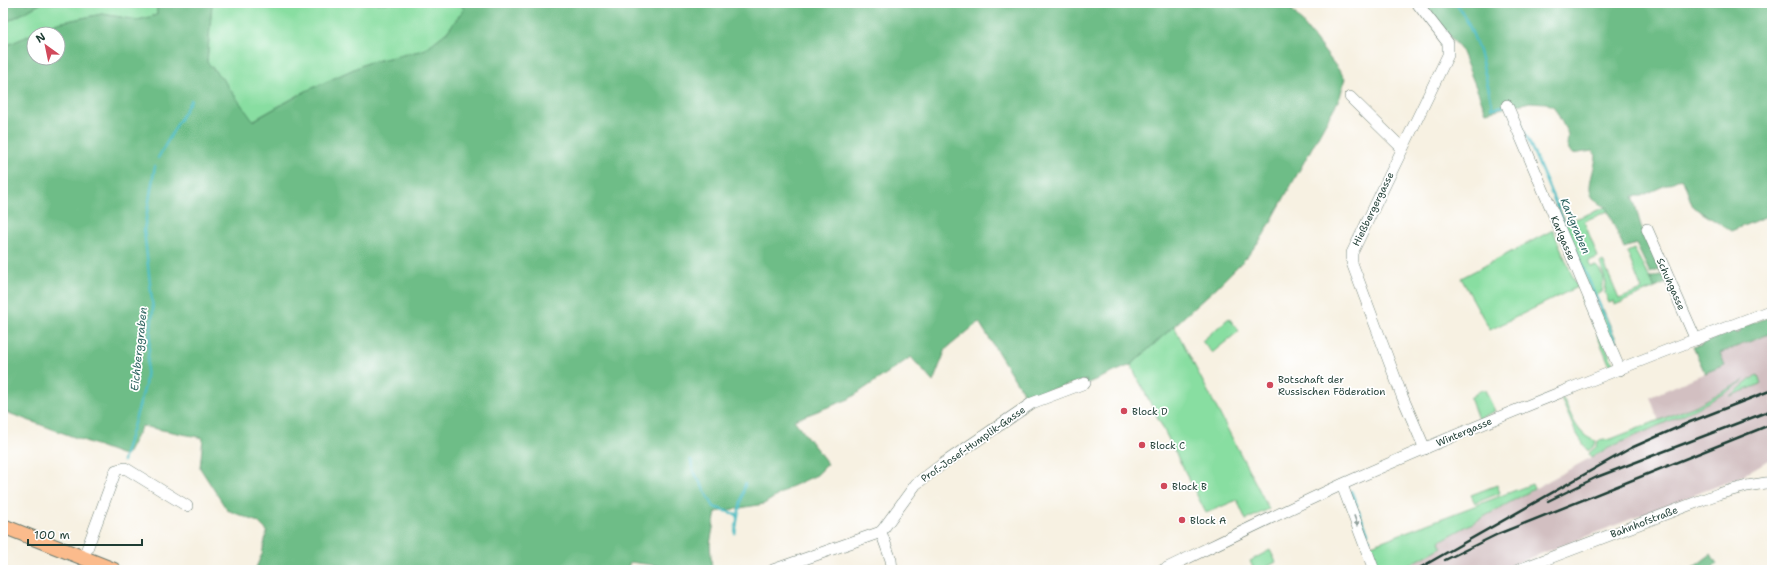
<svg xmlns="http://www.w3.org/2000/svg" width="1775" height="573" viewBox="0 0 1775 573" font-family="'Shantell Sans',sans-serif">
<rect width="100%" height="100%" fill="#fff"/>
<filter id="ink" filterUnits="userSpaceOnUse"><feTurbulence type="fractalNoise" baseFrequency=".025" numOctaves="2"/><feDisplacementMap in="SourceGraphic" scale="8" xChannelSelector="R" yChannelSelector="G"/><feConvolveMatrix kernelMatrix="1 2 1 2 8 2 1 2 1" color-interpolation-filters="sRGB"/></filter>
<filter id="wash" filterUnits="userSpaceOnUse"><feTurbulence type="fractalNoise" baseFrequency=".012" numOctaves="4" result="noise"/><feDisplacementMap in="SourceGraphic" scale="16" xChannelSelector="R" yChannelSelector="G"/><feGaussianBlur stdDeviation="0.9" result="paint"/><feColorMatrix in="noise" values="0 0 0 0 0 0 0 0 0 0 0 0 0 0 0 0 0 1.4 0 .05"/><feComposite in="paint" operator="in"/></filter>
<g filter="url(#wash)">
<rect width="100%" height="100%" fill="#f7f1e2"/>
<!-- industrial -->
<polygon fill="#d2bfc1" points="1772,316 1772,458 1738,478 1499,570 1400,570 1441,547 1440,541 1608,448 1660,424 1650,397 1705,373 1693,347"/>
<!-- green -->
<g fill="#88dea1" stroke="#548e6a">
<polygon points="42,3 157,3 157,15 138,20 102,14 58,23 3,47 3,24"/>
<polygon points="212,3 459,3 464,9 447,32 424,50 367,63 306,91 252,121 225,82 207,62"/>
<path d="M1558,204L1565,223L1606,207L1608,211L1584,221L1598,257L1589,261V264L1591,267L1596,266C1604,273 1604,282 1602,292L1592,297L1555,205Z"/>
<polygon points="1553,230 1577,287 1490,330 1461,278"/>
<polygon points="1634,249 1655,288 1615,305 1614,301 1609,303 1605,293 1606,283 1600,263 1603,261 1619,299 1642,290 1627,252"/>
<polygon points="1581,296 1584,296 1598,327 1594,328"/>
<polygon points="1603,309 1625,360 1619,362 1598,312"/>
<polygon points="1229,318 1239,331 1212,353 1202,341"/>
<polygon points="1174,326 1269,509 1246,520 1237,500 1206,513 1131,365"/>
<polygon points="1601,333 1613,364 1610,366 1597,335"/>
<polygon points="1758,375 1761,384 1730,396 1755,376"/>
<path d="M1745,380C1698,413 1642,430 1591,457L1589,453L1597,446L1598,441L1611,439L1695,406Z"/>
<polygon points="1481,390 1485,390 1495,411 1478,419 1470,398"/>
<path d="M1561,398H1563C1571,414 1577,436 1596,441L1595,445L1588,451L1575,431Z"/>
<polygon points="1532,484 1534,489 1440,541 1442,547 1400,570 1377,570 1369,546"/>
<polygon points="1497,485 1500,493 1475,503 1471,495"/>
<polygon points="1270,550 1276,562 1261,570 1254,570 1250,561"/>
</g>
<!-- forest -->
<g fill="#6ebd87" stroke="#467d5e" fill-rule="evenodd">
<polygon points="3,3 42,3 3,24"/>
<path d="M157,3H212L207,62L225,82L253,121L306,91L367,63L424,50L447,32L464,9L459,3H1287L1345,78L1340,97L1263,236L1246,258L1218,286L1131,365L1083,385L1087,380L1048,390L1027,399L979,322L946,349L933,382L911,357L849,399L794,420L828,464L817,475L792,486L764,504L716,512L710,544L712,570H668L667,567L630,562L627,570H255L262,554L267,531L258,522L227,510L200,468L203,438L142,426L126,456L3,411V47L58,23L102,14L138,20L157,15ZM34,34H58V58H34Z"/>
<path d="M1424,3H1772V214L1731,231L1693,207L1682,178L1641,196H1633L1641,227L1660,270L1650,273L1636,244L1624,248L1606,207C1578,196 1595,176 1596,155L1592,151L1572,154L1567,146L1568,134L1554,107L1546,103L1530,102L1486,112L1461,50Z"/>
<polygon points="1662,274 1666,283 1655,288 1650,278"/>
<polygon points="1772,316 1772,333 1720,353 1725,365 1705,373 1693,347 1702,345 1701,344 1734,331 1736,334 1741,332 1740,328"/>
<polygon points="1711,554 1717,564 1711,570 1690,570"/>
</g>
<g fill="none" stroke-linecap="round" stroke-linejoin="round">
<!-- stream -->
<g stroke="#50bec5" stroke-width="2.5">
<path d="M1456,3C1477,32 1484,69 1492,104L1491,107L1493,108L1504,106"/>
<polyline points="1512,106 1514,107 1622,357"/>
<polyline points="158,158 191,100"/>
<polyline points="691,460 693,470 714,507 738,515 735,533"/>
<polyline points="123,461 145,386 153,310 144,230 155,166"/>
<polyline points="1351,491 1357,506"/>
<polyline points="1358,510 1368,533"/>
<polyline points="738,515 745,484"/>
<polyline points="1369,538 1370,540"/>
</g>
</g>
</g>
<g filter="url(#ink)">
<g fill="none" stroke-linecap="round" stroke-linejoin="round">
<!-- minor casing -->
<g stroke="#6b7c71" stroke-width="12">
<g id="minor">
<polyline points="1417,3 1448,43 1448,55 1352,253 1352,263 1402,396 1425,449"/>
<polyline points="1350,97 1402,148"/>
<polyline points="1507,105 1620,370"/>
<polyline points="1647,229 1696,340"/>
<polyline points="1342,485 1374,570"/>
<polyline points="881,532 916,484 944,463 1032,403 1085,383"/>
<polyline points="881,532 891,560 892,570"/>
<polyline points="84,557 116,470 125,468 187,506"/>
<polyline points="773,570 881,532"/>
<path d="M1163,570C1223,541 1282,512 1343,484C1484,421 1628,365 1772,310"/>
<polyline points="1518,570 1718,494 1747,486 1772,482"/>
</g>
</g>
<!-- major casing -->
<g stroke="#6b7c71" stroke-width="16">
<polyline id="major" points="3,526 114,570"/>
</g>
<!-- minor -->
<use href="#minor" stroke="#fff" stroke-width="11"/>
<!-- major -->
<use href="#major" stroke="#fbbb8c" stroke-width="14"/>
<!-- rail -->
<g stroke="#1f3d34" stroke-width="2.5">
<polyline points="1548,501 1597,477 1772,410"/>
<polyline points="1445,560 1498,534 1772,424"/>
<polyline points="1416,570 1631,448 1690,422 1772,390"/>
</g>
</g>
<!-- one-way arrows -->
<defs><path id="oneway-solid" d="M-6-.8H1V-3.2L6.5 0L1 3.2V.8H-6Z"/></defs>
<use fill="#8f9e9a" href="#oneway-solid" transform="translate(1356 521) rotate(70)"/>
</g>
<!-- markers -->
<g fill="#d1495b" stroke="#fff" stroke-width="1.5">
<circle cx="1270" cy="385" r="4"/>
<circle cx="1124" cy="411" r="4"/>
<circle cx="1142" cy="445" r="4"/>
<circle cx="1164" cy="486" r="4"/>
<circle cx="1182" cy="520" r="4"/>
</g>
<g text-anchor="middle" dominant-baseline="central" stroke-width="3.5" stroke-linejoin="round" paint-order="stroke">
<!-- street labels -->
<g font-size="10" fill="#1f3d34" stroke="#fff">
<text transform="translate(1373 209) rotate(-64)">Hießbergergasse</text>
<text transform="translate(1563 238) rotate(67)">Karlgasse</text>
<text transform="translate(1671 284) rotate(66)">Schuhgasse</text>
<text transform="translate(1464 432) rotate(-23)">Wintergasse</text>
<text transform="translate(973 444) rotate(-35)">Prof.-Josef-Humplik-Gasse</text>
<text transform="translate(1644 522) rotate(-21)">Bahnhofstraße</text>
</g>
<!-- poi labels -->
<g font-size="10" fill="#1f3d34" stroke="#fff" text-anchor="start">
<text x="1278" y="379">Botschaft der<tspan x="1278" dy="12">Russischen Föderation</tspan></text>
<text x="1132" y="411">Block D</text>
<text x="1150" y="445">Block C</text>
<text x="1172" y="486">Block B</text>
<text x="1190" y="520">Block A</text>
</g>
<!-- water labels -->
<g font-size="11" font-style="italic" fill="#2e6460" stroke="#fff">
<text transform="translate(1575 226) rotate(67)">Karlgraben</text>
<text transform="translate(139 349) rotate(-84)">Eichberggraben</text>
</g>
</g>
<!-- margin -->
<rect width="1775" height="573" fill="none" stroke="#fff" stroke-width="16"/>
<!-- north arrow -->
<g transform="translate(46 46) rotate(327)"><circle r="19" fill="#ffffff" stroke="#a5b1ae"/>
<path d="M0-3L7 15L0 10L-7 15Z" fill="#d1495b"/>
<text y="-6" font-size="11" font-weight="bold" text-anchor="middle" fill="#1f3d34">N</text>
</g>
<!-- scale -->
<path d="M28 539v6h114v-6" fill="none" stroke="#1f3d34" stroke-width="2"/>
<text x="34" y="539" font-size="12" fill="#1f3d34" stroke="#ffffff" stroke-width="3" paint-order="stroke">100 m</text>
</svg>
